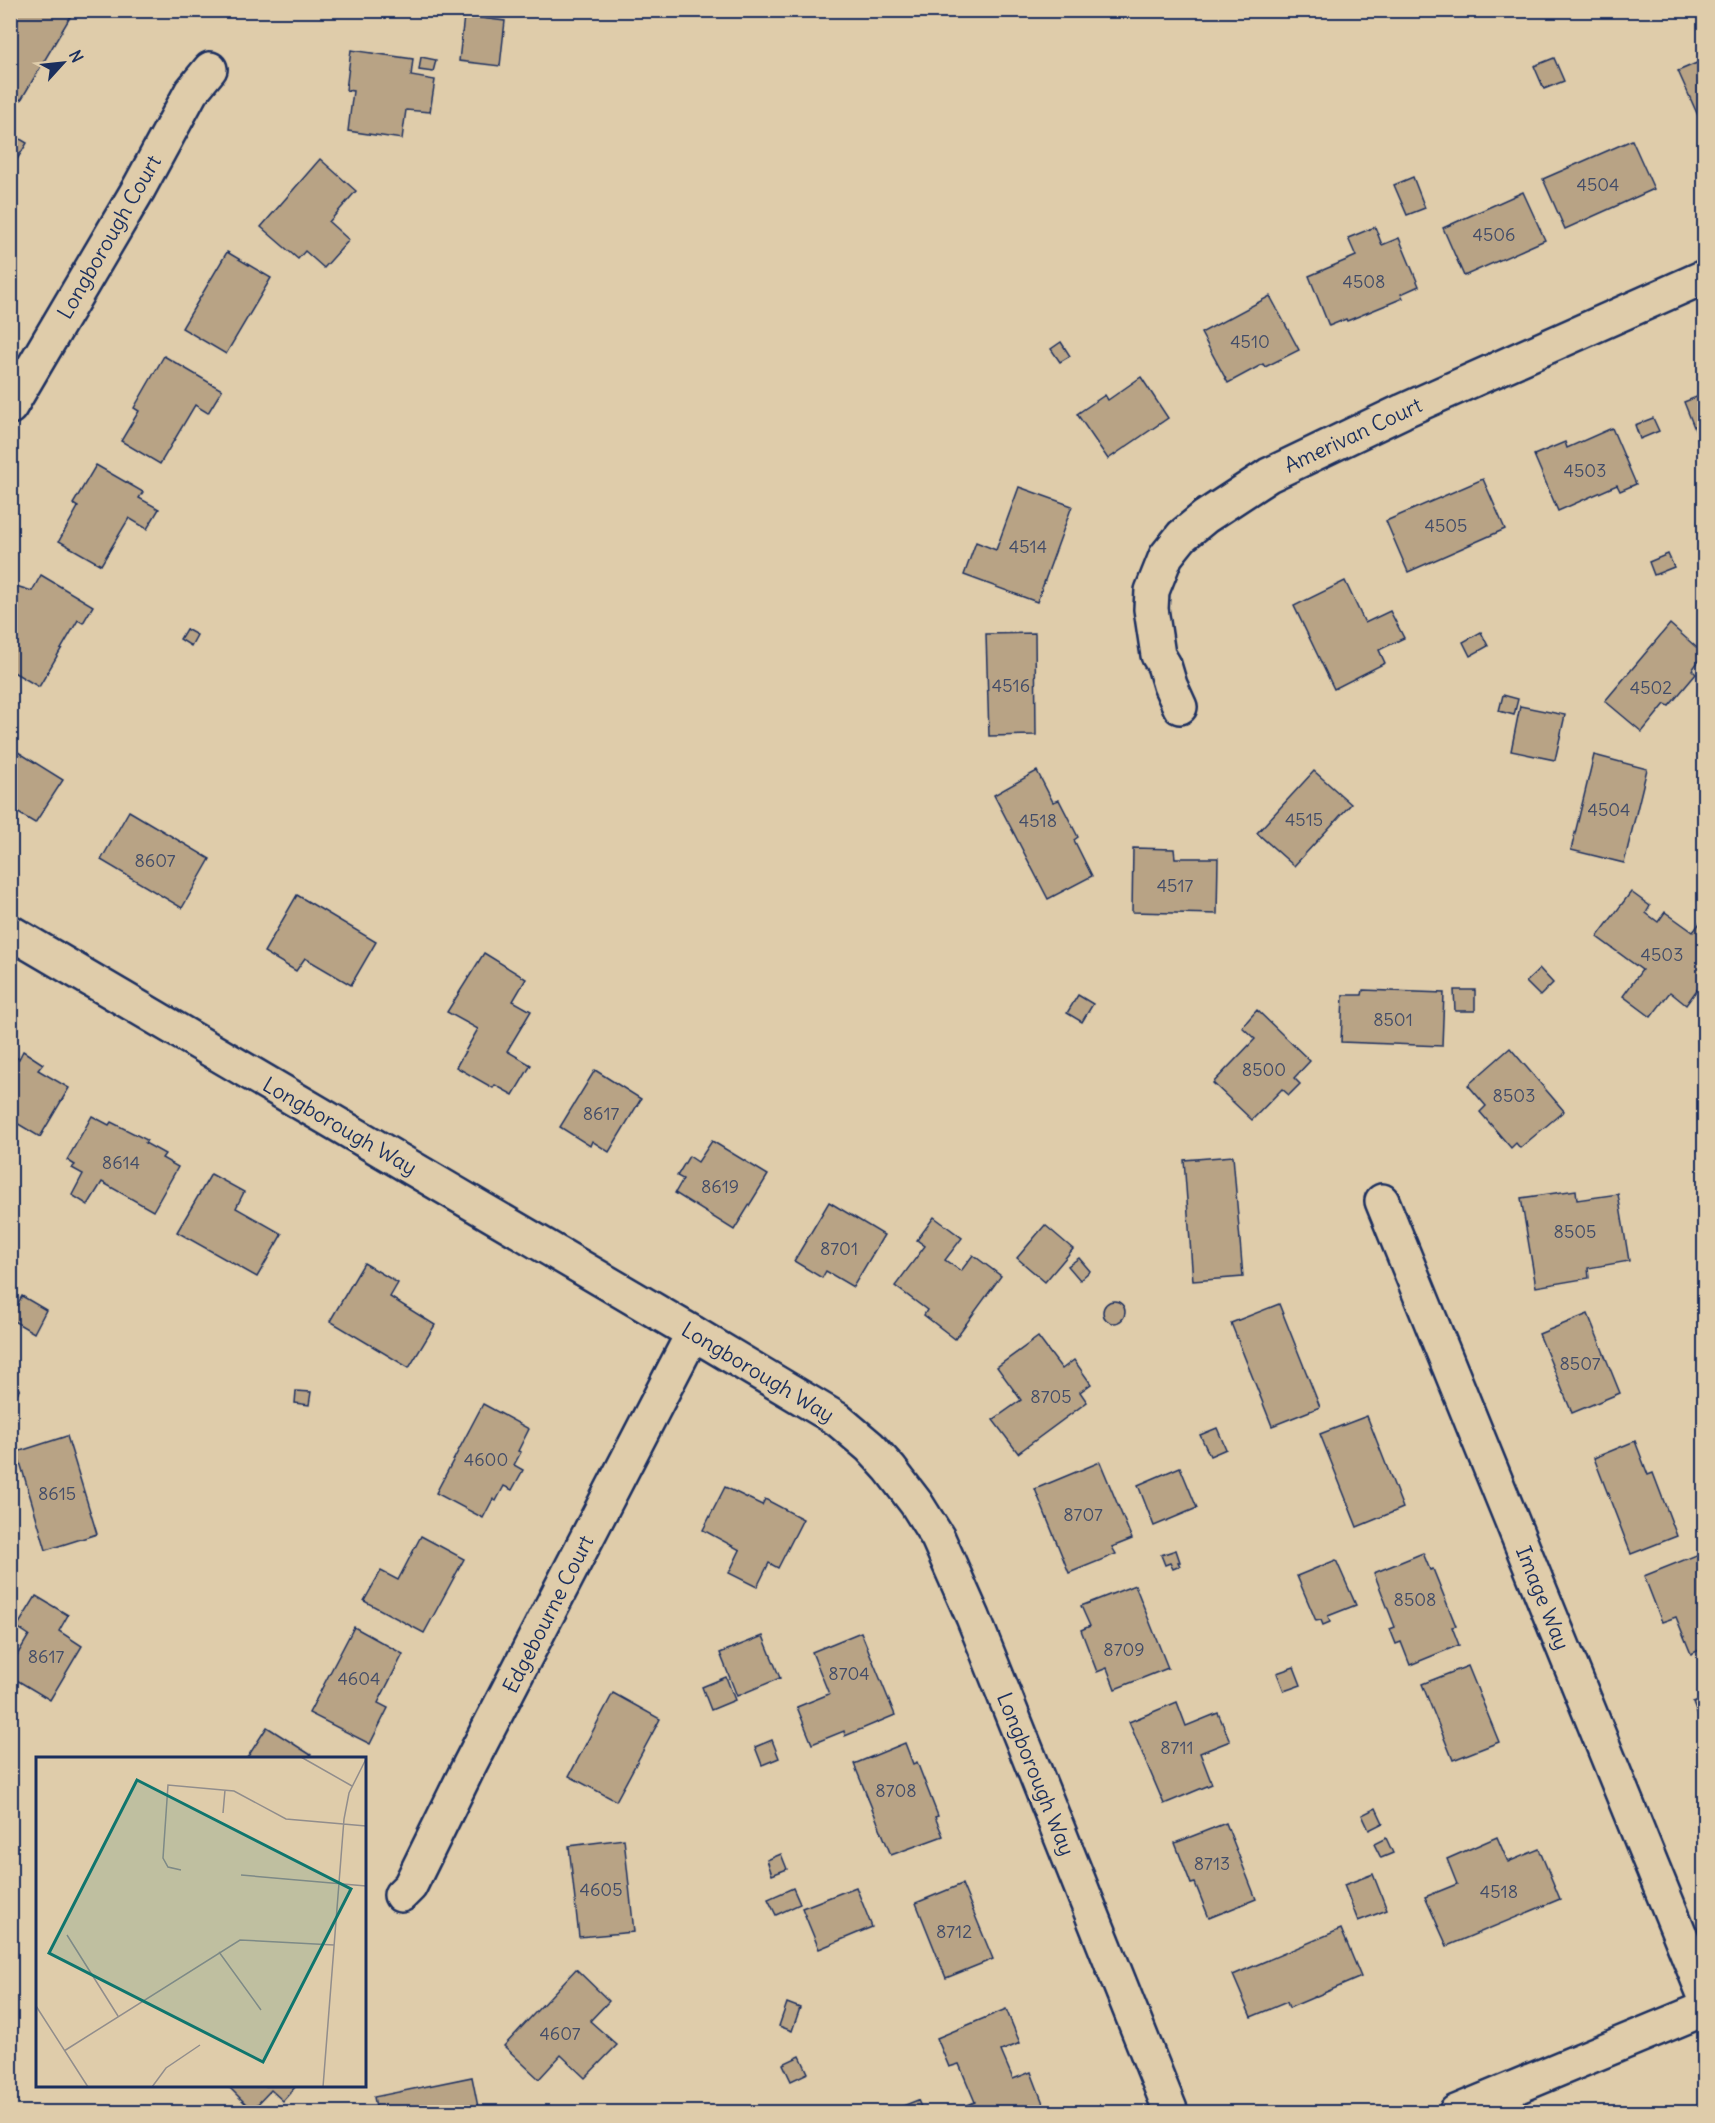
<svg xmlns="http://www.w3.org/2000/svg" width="1715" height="2123" viewBox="0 0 1715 2123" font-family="Delius,sans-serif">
<rect width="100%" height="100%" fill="#dfccaa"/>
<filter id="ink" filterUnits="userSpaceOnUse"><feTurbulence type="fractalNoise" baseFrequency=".0167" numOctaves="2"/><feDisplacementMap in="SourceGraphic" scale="12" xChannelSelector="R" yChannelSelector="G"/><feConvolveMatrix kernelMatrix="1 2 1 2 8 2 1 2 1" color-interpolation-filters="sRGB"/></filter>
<g filter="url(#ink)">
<!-- building -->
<g fill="#b8a385" stroke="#1b2f5e" stroke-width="1.5">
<polygon points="15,10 66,10 72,14 21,100 10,94 10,18"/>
<polygon points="464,16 505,21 500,66 459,61"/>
<polygon points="351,50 413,59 411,76 435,80 430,112 406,110 402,139 348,131 353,91 346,90"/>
<polygon points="421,57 436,60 433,72 419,70"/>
<polygon points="1554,58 1564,81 1544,89 1534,66"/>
<polygon points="1704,60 1704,118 1700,120 1678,71"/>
<polygon points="10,133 27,143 10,171"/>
<polygon points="1632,140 1654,189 1565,229 1543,179"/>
<polygon points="320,159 356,191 329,222 349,240 324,268 305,251 298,259 261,227"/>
<polygon points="1413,177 1425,208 1407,215 1394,185"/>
<polygon points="1523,192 1545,240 1464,276 1443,228"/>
<polygon points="1375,227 1382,245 1399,238 1419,286 1401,294 1403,298 1347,321 1346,319 1329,326 1309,276 1356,256 1348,238"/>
<polygon points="227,252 271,278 226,354 182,328"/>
<polygon points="1270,296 1299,350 1265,367 1263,364 1228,383 1201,333"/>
<polygon points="1061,342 1070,356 1060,362 1051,349"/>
<polygon points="164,356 222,390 208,413 195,405 160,464 121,441 139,411 134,408"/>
<polygon points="1141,377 1168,418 1108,459 1077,414 1105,395 1108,400"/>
<polygon points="1704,394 1704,452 1684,402"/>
<polygon points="1653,418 1659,431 1640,439 1635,425"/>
<polygon points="1612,428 1636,484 1620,491 1617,485 1558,511 1534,455 1565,442 1567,448"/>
<polygon points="96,465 143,492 139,498 159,509 147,529 129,518 101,565 59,541 78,507 73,504"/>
<polygon points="1483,479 1505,529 1408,572 1386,521"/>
<polygon points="1019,487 1072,506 1037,602 964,575 976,542 996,550"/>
<polygon points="1668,554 1674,567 1654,575 1649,562"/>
<polygon points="41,575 93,606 83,623 78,620 39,687 10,670 10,596 16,586 32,591"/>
<polygon points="1345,581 1365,623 1390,611 1404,638 1379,650 1385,663 1334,689 1294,606"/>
<polygon points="1670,624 1704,654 1692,670 1696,674 1669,706 1665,704 1642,732 1605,701"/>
<polygon points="186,629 197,635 191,646 180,639"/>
<polygon points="1481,632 1488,646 1470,656 1463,642"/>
<polygon points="1035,633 1036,735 989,736 986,634"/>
<polygon points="1503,695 1518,699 1514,715 1499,711"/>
<polygon points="1520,706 1565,715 1555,760 1511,751"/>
<polygon points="10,747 63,780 35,823 10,808"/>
<polygon points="1594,755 1647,769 1624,863 1571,850"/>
<polygon points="1037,771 1053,802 1059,800 1078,837 1074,840 1092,876 1048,899 994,795"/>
<polygon points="1314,771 1351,804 1294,866 1257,833"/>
<polygon points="129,811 210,859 182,908 101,860"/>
<polygon points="1133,848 1174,849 1175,858 1218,858 1217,914 1132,912"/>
<polygon points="1631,892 1650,906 1646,913 1658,922 1665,912 1693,932 1703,919 1704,920 1704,980 1686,1005 1670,992 1651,1017 1623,996 1642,970 1597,937"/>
<polygon points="297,895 376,942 351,985 305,958 296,971 264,952"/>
<polygon points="484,953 526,979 513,1001 531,1011 507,1051 531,1065 513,1095 495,1085 493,1088 456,1067 478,1029 447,1012"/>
<polygon points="1540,969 1553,983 1540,996 1526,982"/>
<polygon points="1363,990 1444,993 1442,1046 1341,1042 1343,995 1362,995"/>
<polygon points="1454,990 1475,990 1475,1011 1455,1011"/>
<polygon points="1078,995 1093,1004 1082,1022 1067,1013"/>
<polygon points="1257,1010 1310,1061 1294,1078 1300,1084 1289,1095 1282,1089 1252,1120 1213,1083 1255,1039 1242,1027"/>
<polygon points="1510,1048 1564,1111 1520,1148 1516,1143 1511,1148 1480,1112 1486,1106 1468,1085"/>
<polygon points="23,1051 43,1064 38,1070 69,1088 40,1137 10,1119 10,1054 19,1059"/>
<polygon points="595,1070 641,1099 609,1152 592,1141 590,1146 560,1127"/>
<polygon points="92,1116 109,1125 111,1122 147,1140 145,1143 165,1154 162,1158 178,1167 153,1211 102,1182 88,1205 72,1195 83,1174 72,1168 75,1165 67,1160"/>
<polygon points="712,1141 768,1175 734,1230 675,1193 683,1179 677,1176 689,1156 698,1162"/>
<polygon points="1233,1156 1243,1277 1193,1281 1184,1160"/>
<polygon points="211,1174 244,1192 236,1208 282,1234 257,1277 177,1232"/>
<polygon points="1576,1190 1577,1200 1618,1194 1629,1261 1588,1268 1589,1278 1536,1287 1521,1198"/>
<polygon points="829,1202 884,1235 853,1287 826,1271 822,1278 794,1261"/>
<polygon points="934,1217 962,1238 945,1260 961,1271 973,1255 1001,1276 955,1339 924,1315 927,1310 895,1286 925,1246 917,1240"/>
<polygon points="1045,1225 1073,1249 1045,1282 1017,1258"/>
<polygon points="1079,1258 1090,1271 1080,1280 1068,1266"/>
<polygon points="364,1263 398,1283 390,1297 435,1325 409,1368 330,1321"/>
<polygon points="22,1296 46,1310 34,1333 12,1320 11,1315"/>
<circle cx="1114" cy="1312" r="11"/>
<polygon points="1279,1304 1320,1407 1272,1426 1231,1323"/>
<polygon points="1588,1314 1620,1393 1572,1413 1539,1334"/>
<polygon points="1038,1337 1062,1369 1074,1360 1091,1384 1080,1392 1087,1402 1018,1453 993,1420 1021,1400 997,1367"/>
<polygon points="10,1382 20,1389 10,1405"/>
<polygon points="296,1391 311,1392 309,1405 295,1403"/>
<polygon points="483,1404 529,1429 518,1451 521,1452 514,1465 523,1470 512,1490 504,1486 496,1501 493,1499 483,1518 436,1493"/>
<polygon points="1367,1416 1403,1508 1357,1527 1320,1434"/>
<polygon points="1217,1428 1226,1449 1210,1456 1200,1435"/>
<polygon points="67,1436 97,1534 46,1550 17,1452"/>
<polygon points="1635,1441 1648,1475 1653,1473 1677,1536 1631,1554 1594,1458"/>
<polygon points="1100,1462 1132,1539 1112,1547 1116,1554 1069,1573 1035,1489"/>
<polygon points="1180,1467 1197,1508 1154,1526 1138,1485"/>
<polygon points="725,1487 762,1505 765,1499 803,1519 778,1568 769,1563 757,1587 729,1573 740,1550 703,1530"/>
<polygon points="421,1536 464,1559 424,1633 364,1601 381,1571 398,1580"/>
<polygon points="1176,1550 1180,1562 1178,1562 1180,1566 1173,1569 1170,1563 1165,1565 1161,1555"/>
<polygon points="1704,1552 1704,1648 1691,1654 1676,1617 1662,1622 1644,1576"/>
<polygon points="1423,1553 1430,1570 1433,1569 1456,1626 1452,1627 1459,1645 1410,1665 1401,1642 1396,1644 1390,1629 1395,1627 1374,1573"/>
<polygon points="1336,1560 1356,1605 1328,1616 1330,1622 1323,1625 1321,1620 1316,1621 1297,1576"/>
<polygon points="1135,1585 1168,1668 1115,1689 1107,1668 1097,1672 1081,1630 1090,1626 1081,1606"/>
<polygon points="36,1596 68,1615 59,1631 82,1646 50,1700 10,1676 10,1667 29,1635 17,1627"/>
<polygon points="354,1627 403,1654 378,1703 388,1708 370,1744 309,1713"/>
<polygon points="861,1632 895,1715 845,1736 844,1731 812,1744 797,1707 829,1694 812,1652"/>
<polygon points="763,1636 780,1678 737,1696 720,1653"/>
<polygon points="1468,1666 1499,1742 1453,1760 1422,1684"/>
<polygon points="1294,1667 1301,1685 1284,1691 1277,1673"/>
<polygon points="726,1677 735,1700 711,1710 702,1687"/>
<polygon points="613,1693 660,1719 616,1801 569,1776"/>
<polygon points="1704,1699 1704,1732 1693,1703"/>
<polygon points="1177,1702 1186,1726 1218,1713 1230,1741 1200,1753 1212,1784 1164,1804 1129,1722"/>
<polygon points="267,1727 311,1755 308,1758 247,1758"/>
<polygon points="772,1740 779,1758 762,1765 755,1747"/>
<polygon points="905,1743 913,1764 917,1762 938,1816 935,1817 943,1836 891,1855 854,1764"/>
<polygon points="1376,1808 1383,1823 1369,1830 1362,1815"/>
<polygon points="1226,1823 1256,1899 1209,1918 1195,1883 1191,1884 1175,1843"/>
<polygon points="1497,1837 1508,1862 1539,1849 1560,1899 1447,1946 1425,1897 1457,1884 1447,1859"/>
<polygon points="1386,1838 1393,1853 1381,1858 1374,1844"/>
<polygon points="624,1839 634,1932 579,1937 569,1846"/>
<polygon points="781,1854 787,1869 772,1875 767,1860"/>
<polygon points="1373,1874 1387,1910 1358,1921 1344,1885"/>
<polygon points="962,1884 993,1959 946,1978 916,1903"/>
<polygon points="856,1887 872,1927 819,1949 802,1908"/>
<polygon points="793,1888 800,1904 776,1915 768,1899"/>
<polygon points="1341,1929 1361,1977 1289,2008 1287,2002 1251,2017 1233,1975"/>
<polygon points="576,1969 609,2001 590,2021 617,2045 585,2078 561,2055 539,2079 504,2046"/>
<polygon points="787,2003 800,2008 792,2031 779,2026"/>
<polygon points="1006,2009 1020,2043 1001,2051 1013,2079 1031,2072 1044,2106 1028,2112 962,2112 960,2108 975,2102 959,2064 949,2067 937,2038"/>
<polygon points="800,2056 808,2073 791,2081 783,2064"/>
<polygon points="472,2077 479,2112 377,2112 374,2097"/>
<polygon points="230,2086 296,2086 283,2101 271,2090 252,2110 229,2087"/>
<polygon points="918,2100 923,2112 888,2112"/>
</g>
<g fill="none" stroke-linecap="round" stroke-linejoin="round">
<!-- street casing -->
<g stroke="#1b2f5e" stroke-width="38">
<g id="street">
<polyline points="10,407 139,188 191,92 210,69"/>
<polyline points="1180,707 1170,685 1164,665 1158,655 1151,609 1152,591 1166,556 1182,536 1205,517 1269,475 1403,411 1704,277"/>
<polyline points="10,932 693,1333 837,1419 870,1447 890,1469 916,1503 938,1538 973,1617 1171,2112"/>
<polyline points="1382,1201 1704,1994"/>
<polyline points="401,1895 410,1886 470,1764 693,1333"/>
</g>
</g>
<!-- secondary casing -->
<g stroke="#1b2f5e" stroke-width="38">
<polyline id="secondary" points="1456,2112 1704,2009"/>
</g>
<!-- street -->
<use href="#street" stroke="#dfccaa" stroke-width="33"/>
<!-- secondary -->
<use href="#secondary" stroke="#dfccaa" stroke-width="33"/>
</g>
</g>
<g text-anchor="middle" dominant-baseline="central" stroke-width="6" stroke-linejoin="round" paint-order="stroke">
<!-- number labels -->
<g font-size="18" fill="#424c68">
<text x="1598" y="184">4504</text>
<text x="1494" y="234">4506</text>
<text x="1364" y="281">4508</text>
<text x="1250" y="341">4510</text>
<text x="1585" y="470">4503</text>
<text x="1446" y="525">4505</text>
<text x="1028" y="546">4514</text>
<text x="1011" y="685">4516</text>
<text x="1651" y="687">4502</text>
<text x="1609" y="809">4504</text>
<text x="1304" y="819">4515</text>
<text x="1038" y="820">4518</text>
<text x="155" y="860">8607</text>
<text x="1175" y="885">4517</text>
<text x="1662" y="954">4503</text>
<text x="1393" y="1019">8501</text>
<text x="1264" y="1069">8500</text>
<text x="1514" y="1095">8503</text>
<text x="601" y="1113">8617</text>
<text x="121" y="1162">8614</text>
<text x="720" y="1186">8619</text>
<text x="1575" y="1231">8505</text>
<text x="839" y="1248">8701</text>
<text x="1580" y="1363">8507</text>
<text x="1051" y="1396">8705</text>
<text x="486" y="1459">4600</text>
<text x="57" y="1493">8615</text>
<text x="1083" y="1514">8707</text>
<text x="1415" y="1599">8508</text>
<text x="1124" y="1649">8709</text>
<text x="46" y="1656">8617</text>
<text x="849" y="1673">8704</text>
<text x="359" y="1678">4604</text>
<text x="1177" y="1747">8711</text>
<text x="896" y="1790">8708</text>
<text x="1212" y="1863">8713</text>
<text x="601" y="1889">4605</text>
<text x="1499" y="1891">4518</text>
<text x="954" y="1931">8712</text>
<text x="560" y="2033">4607</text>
</g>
<!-- street labels -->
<g font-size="21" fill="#1b2f5e" stroke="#dfccaa">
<text transform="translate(109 237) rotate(-60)">Longborough Court</text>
<text transform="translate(1353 435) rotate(-25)">Amerivan Court</text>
<text transform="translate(340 1126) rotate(30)">Longborough Way</text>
<text transform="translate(758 1372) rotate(31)">Longborough Way</text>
<text transform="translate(1543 1598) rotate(68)">Image Way</text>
<text transform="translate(548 1614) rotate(-63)">Edgebourne Court</text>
<text transform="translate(1036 1774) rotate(68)">Longborough Way</text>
</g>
</g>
<!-- overview -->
<g transform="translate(36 1757)">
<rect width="330" height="330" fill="#dfccaa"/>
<path fill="none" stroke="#918d8c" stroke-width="1.5" d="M265,0L316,29M187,56L189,33M145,113L132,110L127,101L132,28L198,34L250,62L330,69M205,118L330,129M31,178L82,259M183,195L225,253M0,249L52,330M28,294L204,183L298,188M116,330L130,311L164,288M287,330L308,62L313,36L330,2"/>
<path fill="#0f766e" fill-opacity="0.15" stroke="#0f766e" stroke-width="3" d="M101,23L315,132L227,305L13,196Z"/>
<rect width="330" height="330" fill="none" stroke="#1b2f5e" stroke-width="3"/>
</g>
<!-- margin -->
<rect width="1715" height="2123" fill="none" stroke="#dfccaa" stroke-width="36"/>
<rect x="18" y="18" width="1679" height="2087" fill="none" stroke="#1b2f5e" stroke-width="2" filter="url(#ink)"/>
<!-- north arrow -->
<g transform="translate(63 63) rotate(63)" stroke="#dfccaa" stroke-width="4.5" paint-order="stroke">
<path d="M0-4.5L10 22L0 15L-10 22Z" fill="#1b2f5e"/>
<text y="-9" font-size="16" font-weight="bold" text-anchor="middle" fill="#1b2f5e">N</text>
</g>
</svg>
